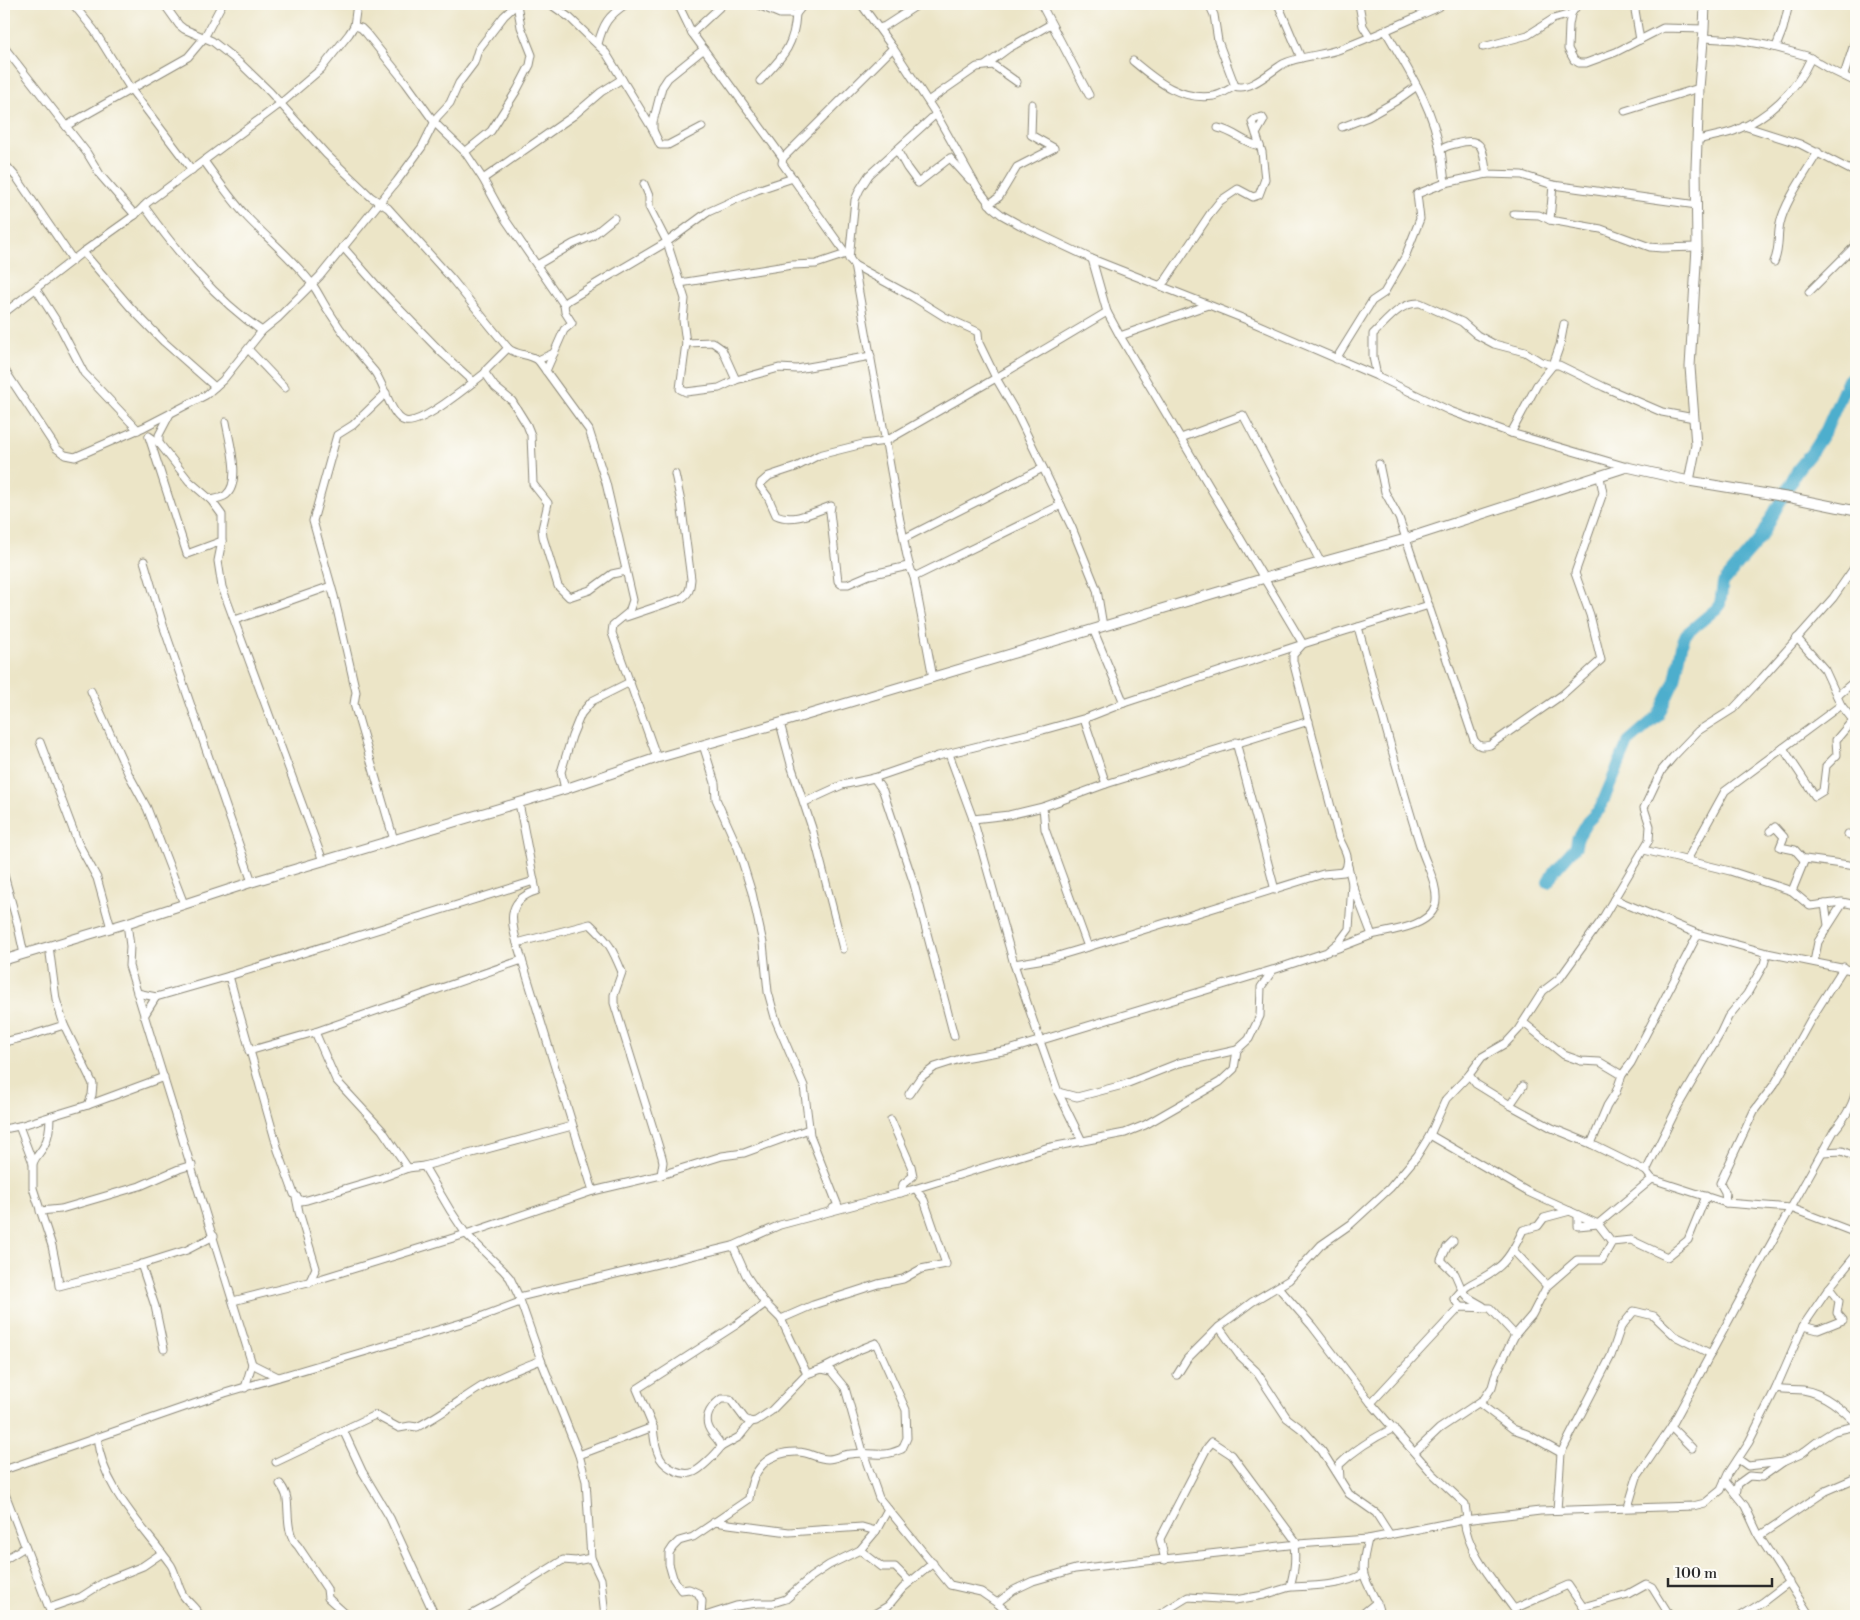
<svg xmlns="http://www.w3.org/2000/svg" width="1860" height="1620" viewBox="0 0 1860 1620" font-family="'Libre Bodoni',serif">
<rect width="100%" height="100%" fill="#fdfcf7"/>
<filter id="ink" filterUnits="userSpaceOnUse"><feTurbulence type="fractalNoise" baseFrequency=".02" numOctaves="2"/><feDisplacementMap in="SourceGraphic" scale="10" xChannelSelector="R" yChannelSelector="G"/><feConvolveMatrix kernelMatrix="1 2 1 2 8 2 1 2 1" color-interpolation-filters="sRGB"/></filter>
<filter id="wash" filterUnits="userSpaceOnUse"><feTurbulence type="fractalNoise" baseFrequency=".0096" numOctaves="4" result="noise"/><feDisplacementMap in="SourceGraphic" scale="20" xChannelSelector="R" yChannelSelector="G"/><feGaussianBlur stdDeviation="1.12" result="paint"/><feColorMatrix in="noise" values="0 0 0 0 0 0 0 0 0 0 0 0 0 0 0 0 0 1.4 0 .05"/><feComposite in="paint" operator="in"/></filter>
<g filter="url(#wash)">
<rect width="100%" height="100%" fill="#ece5c7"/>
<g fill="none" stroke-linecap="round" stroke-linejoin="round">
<!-- river -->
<polyline stroke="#4eaecd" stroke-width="12" points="1548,882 1554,871 1576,846 1577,839 1587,822 1600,809 1628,742 1658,716 1675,680 1683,641 1686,634 1716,609 1720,604 1723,583 1759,540 1798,469 1811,453 1826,430 1848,380 1856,373"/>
</g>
</g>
<g filter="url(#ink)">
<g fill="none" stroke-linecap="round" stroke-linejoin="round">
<!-- minor casing -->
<g stroke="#8c8879" stroke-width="9">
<g id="minor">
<polyline points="73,4 94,30 130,88 192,170"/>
<path d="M164,4L179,25L184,29L212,41L241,64L270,92L326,154L371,197L388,208L451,278L508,348C517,356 528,353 538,360L589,430L606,483L633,600L629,612L613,625L612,633L657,758"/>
<polyline points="517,4 521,27 532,55 530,65 517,90 491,131 465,152 483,179 505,219 564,305"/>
<polyline points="550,4 570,18 606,53 653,130"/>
<polyline points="678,4 692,33 783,158"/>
<path d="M756,4L780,14H796C794,48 782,57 760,81"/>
<polyline points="861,4 893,48 936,114 977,187 992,207 1002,215 1020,225 1092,259 1247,320 1377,376 1450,411 1511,433 1627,467"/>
<polyline points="1041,4 1089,95"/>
<polyline points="1209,4 1214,15 1218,41 1235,86"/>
<polyline points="1278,4 1301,58"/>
<polyline points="1359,4 1363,26 1370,37"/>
<polyline points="1634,4 1640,40"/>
<polyline points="796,14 804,4"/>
<polyline points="1571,14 1569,25 1568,49 1574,60 1579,63 1586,63 1616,52 1663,28 1704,29"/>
<polyline points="354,26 361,28 366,33 406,83 435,123 465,152"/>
<polyline points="879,28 885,26 919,4"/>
<path d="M1385,30C1407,68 1434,108 1440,152"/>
<polyline points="692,33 723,4"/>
<polyline points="1704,38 1737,40 1766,45 1807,56 1829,69 1856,82"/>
<path d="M598,44C603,24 608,16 626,4"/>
<polyline points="4,47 87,153 101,176 135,215"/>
<polyline points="1483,47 1528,35 1553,19 1571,14 1578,4"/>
<polyline points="1776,47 1783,29 1789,4"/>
<polyline points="893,48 783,158 782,163 854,265 913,297 945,317 978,332 979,343 996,378 1018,416 1072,528 1097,590 1103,626"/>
<path d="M1133,61C1157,81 1180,101 1214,96C1221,95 1229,89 1235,86C1249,92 1271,71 1283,64C1301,55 1324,56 1343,48C1375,36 1407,21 1439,7L1441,4"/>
<polyline points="986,65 1009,48 1051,24"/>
<polyline points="1844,75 1856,38"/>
<polyline points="928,101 977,67 993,65 1017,82"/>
<polyline points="1625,111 1699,88"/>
<polyline points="66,126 188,57 204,38 222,4"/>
<polyline points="1744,126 1800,144 1856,173"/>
<polyline points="702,127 668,145 660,145 653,130 653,122 662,87 668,78 704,49"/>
<polyline points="1342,127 1368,117 1396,101 1417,86"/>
<path d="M1218,128C1234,131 1245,144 1260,146"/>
<path d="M1697,140C1709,137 1723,135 1734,131C1768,118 1796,91 1811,58"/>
<polyline points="897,150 907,168 918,183 950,158 970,180"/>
<path d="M204,161C218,180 232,201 248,218C269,240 294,260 312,284C319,293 323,304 330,313C343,334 358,353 374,371C384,383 391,417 405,421C421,426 471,384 485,373"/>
<polyline points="4,163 17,178 73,260"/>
<polyline points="483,179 573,116 601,92 622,79"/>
<path d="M1445,183L1441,150C1446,145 1453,145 1459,143C1487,136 1482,155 1487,174L1522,175L1553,185L1697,205"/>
<polyline points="644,184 649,196 649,207 667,242 685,299 683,320 686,343 680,389 686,392 719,388 736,380 779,368 797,369 871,356"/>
<polyline points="989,204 999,197 1017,167 1054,148 1031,135 1032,104"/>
<path d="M144,206C177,252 215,299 262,331"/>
<polyline points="1514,214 1539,215 1550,220 1601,229 1650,247 1662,248 1697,247"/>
<polyline points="1550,220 1553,185"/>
<polyline points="343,247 378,287 443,354 474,382"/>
<polyline points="83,252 131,308 164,342 215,387"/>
<polyline points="849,259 855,200 860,189 869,175 936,114"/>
<polyline points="1092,259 1107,312 1120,336 1303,644 1124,703 1086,718 1085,722 1106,784"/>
<path d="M1774,262C1780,249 1777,237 1780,224C1784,203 1807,171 1818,152"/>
<polyline points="537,265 573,244 592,236 614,218"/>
<path d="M854,265L900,521C905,539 905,560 914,577L933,678"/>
<polyline points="680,283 792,265 816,264 846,254"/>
<polyline points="1160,285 1165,281 1212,211 1220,201 1238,189 1253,197 1259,195 1265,179 1262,152 1252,122 1255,119 1262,117 1264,120 1256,134"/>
<polyline points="36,289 59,325 84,373 138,430"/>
<polyline points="1809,292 1855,246 1856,242"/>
<polyline points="4,313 83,252 135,215 147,203 280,104 321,69 349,34 354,26 357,4"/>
<polyline points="1856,329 1856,328"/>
<polyline points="1120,336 1208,305"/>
<polyline points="686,343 712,342 722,349 736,380"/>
<polyline points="508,348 487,369 485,373 495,387 512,401 527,425 531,435 533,484 548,503 542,529 543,537 558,586 569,597 590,590 612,574 626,571"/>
<polyline points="249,350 285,388"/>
<polyline points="1336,359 1372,301 1384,293 1405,257 1420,219 1417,194 1445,183 1487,174"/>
<polyline points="538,360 554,353"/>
<polyline points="4,369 56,448 65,455 75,457 144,427 206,395 223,380 262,331 278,318 320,276 397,181 422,147 437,117 450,103 459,83 474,63 478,50 504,16 517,4"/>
<polyline points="546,371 564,330 572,323 565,312 564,305 567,301 667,242 708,212 757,190 793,178"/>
<path d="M1377,376L1373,357V334C1387,321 1400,302 1420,303L1462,322L1477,335L1494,344L1525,352L1541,362L1553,365H1559L1604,387L1662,412L1694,418"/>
<polyline points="386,393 353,425 337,435 313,521 334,596 356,692 354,704 394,840"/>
<path d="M226,422C229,440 242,482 226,495C222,498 215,499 211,500L222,515V541L218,561L222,587L323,861"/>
<polyline points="1511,433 1537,385 1553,365 1560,345 1564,324"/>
<polyline points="149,436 159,443 189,481 211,500"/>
<polyline points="149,437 187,554 222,541"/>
<polyline points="1181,438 1243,415 1321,563"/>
<polyline points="159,443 159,435 170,414"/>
<path d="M1379,464L1385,492L1399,518L1474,740C1479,747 1482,747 1490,745L1562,695L1601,660L1590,615L1575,573L1603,493L1600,477"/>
<polyline points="905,538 1043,468"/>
<polyline points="144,561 163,625 252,882"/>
<path d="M908,566L869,575L848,584H841L838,581L830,512L831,506C814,512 793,523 776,515L768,497L760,486L761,483L769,476L796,467L819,455L863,444L886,441L996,378L1107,312"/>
<polyline points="914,577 1061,505"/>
<path d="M626,617L682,598C690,593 690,588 691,579L681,502L675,474"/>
<polyline points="235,620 331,586"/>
<polyline points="1093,629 1124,703"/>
<polyline points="1797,638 1825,670 1841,705"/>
<polyline points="91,691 128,773 147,808 184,904"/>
<polyline points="1837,696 1856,680"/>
<polyline points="780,723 792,768 812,828 843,949"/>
<polyline points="40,742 78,843 97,878 111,928"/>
<polyline points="1236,742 1275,890"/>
<polyline points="703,745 715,783 716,799 738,848 752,893 763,943 768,992 776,1021 804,1086 810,1135 838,1206 833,1208"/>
<polyline points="1783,748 1815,796 1823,791 1826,766 1837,755 1836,740 1853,720"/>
<polyline points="949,754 973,819 1014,964 1040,1041 1058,1092 1082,1141"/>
<polyline points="874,778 883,791 914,884 954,1036"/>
<polyline points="565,789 561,772 572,736 581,714 592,701 630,682"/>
<polyline points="805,802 842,785 874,778 938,756 1043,730 1086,718"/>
<polyline points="973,819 1009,815 1043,807"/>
<polyline points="1770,831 1775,827 1784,837 1780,847 1795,850 1803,859 1805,859"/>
<polyline points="1848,834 1856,838"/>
<polyline points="1644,850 1730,871 1792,891 1810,906 1842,902 1856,905"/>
<polyline points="1687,860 1725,791 1841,705 1856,724"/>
<path d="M1348,866L1352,883L1372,935C1392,930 1428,927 1435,906C1440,889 1427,866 1422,851C1398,777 1379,702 1358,627"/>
<polyline points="4,875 17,922 24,954"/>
<polyline points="1792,891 1805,859 1856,866"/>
<polyline points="1614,899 1649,840 1650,826 1644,808 1662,770 1673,757 1698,731 1733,709 1762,678 1833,598 1856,565"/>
<polyline points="1825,904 1828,925"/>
<polyline points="127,923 130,946 129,966 252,1364 245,1388"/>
<path d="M517,943L590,924C609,942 612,948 622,972L614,995V1003L662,1157L663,1162L661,1175"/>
<polyline points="49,946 56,999 64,1025 93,1084 92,1095 88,1105"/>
<path d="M1088,947L1323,874L1344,872C1352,860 1345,850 1339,838L1293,661V655L1303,644L1429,605"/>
<polyline points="1333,950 1372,935"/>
<polyline points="522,960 593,1191"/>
<polyline points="1814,962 1818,942 1843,903"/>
<polyline points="1014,964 1051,958 1088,947 1045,829 1043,807 1106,784 1309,721"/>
<polyline points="1844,967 1811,1019 1776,1082 1754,1111 1720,1183 1725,1192 1726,1203 1791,1208 1856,1233"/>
<polyline points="229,976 534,881"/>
<polyline points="137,993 156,997 229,976 278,1150 294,1194 301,1201 307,1200 381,1178 408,1168 424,1166 450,1210 466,1234 503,1270 510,1278 519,1297 541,1360 579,1455 586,1481 591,1558 601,1579 605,1616"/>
<polyline points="144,1016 156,997"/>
<polyline points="1524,1023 1564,1055 1581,1061 1600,1062 1622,1075"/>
<polyline points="315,1032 336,1080 382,1130 408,1168"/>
<polyline points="4,1042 29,1036 64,1025"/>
<path d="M249,1051L315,1032L522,960C515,934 499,902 536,891L519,803"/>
<polyline points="164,1077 88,1105 19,1126 33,1163 33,1188 52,1246 57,1270 59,1286 136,1266 187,1250 214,1236"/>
<polyline points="1523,1086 1510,1105 1552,1128 1591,1144 1646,1171"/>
<polyline points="1058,1092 1077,1097 1123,1085 1179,1063 1237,1050"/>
<polyline points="909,1094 920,1078 935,1067 963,1058 1009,1050 1272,970"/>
<polyline points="1510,1105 1476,1084 1469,1075 1482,1057 1506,1043 1518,1030 1543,991 1560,978 1601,921 1614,899 1698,934 1767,953 1856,971"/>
<polyline points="891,1120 911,1166 913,1176 903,1184 901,1193"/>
<polyline points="4,1129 19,1126"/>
<polyline points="1430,1135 1528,1192 1598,1224 1652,1179"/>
<polyline points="1591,1144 1607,1106 1616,1092 1622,1075 1631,1063 1698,934"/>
<polyline points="1823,1152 1842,1151 1856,1157"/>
<path d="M33,1163C36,1156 41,1152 44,1146C49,1137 50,1127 50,1117"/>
<polyline points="424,1166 572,1126"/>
<polyline points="296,1197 299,1212 316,1268 309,1283"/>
<polyline points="1726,1203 1652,1179 1646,1171 1678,1106 1721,1032 1728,1017 1747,994 1764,964 1767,953"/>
<polyline points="40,1211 61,1209 140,1186 179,1169 192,1165"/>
<polyline points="1578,1215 1578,1226 1598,1224 1612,1242"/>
<polyline points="1453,1241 1447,1247 1441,1260 1455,1274 1462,1290 1469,1298 1483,1306"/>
<polyline points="1513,1250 1547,1286"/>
<polyline points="141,1264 155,1306 164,1349"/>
<polyline points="1278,1287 1312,1326 1371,1403 1432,1473 1465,1504 1467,1519"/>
<polyline points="519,1297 733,1246 780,1225 911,1190 1046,1148 1125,1133 1145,1125 1220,1082 1234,1069 1237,1050 1249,1039 1260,1016 1261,987 1273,970 1327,952 1340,941 1349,929 1352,883"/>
<polyline points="233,1301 320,1279 466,1234 593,1191 661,1175 722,1156 744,1153 809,1129"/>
<polyline points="764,1302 781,1319 807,1374"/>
<path d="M1460,1307L1454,1299C1468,1281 1480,1282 1496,1269C1509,1260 1516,1244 1523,1230L1538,1226L1544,1218L1570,1211"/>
<polyline points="781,1319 813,1305 878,1284 903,1279 921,1269 946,1264 924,1200 916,1189"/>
<polyline points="1803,1326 1818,1330 1843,1320 1837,1313 1839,1301 1829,1288"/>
<polyline points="1219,1327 1239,1355 1256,1371 1287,1418 1304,1431 1322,1451 1349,1494 1376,1513 1390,1535"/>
<polyline points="252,1364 278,1377"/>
<polyline points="1177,1375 1187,1359 1219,1327 1252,1302 1289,1280 1321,1245 1351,1224 1390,1188 1417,1156 1430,1135 1446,1099 1469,1075"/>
<path d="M1776,1388C1785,1390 1794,1389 1803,1390C1824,1393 1842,1409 1856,1423"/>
<polyline points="1371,1403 1460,1307 1490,1308 1515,1335"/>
<polyline points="1479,1403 1513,1429 1527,1434 1561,1453"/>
<polyline points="653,1427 637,1389 736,1325 762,1306 764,1302 746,1275 733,1246"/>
<polyline points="1671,1427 1692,1448"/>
<polyline points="343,1430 362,1471 390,1518 435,1616"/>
<path d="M97,1437C102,1488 143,1526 171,1565C177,1575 177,1586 183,1595C188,1603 196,1607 200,1616"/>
<polyline points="721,1447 739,1437 751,1422"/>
<polyline points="1415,1452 1439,1429 1484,1399 1492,1387 1496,1373 1515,1335 1532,1315 1547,1286 1577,1260 1602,1260 1612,1242 1631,1240 1667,1257 1688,1240 1706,1196"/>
<path d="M579,1455L653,1427C654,1438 655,1448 660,1458C666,1468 683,1477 694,1472C702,1468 716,1454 721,1447C720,1441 716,1439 712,1433C702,1420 709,1408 721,1399H730L745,1419L751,1422L756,1421L771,1411L807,1374L822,1369L831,1371L845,1388L863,1452L879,1498L950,1585L981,1592L997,1603L1011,1616"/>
<polyline points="1738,1459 1748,1466 1783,1462"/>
<path d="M276,1462L375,1415L399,1428L410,1426L417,1427C441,1415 461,1399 484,1385C502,1375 521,1368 541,1360"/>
<polyline points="4,1470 225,1393 475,1319 520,1302"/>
<path d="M1340,1478L1339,1465C1355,1449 1373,1438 1394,1428"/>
<polyline points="1725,1481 1745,1506 1759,1536 1810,1616"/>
<path d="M280,1484C283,1488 286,1493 287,1499C289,1514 286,1534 298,1546L327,1589L328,1598L348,1616"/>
<polyline points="4,1491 52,1616"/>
<polyline points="1736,1494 1738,1484 1749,1476 1762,1477 1783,1462 1801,1454 1818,1441 1834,1431 1856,1426"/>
<path d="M1628,1507L1637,1477L1671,1427L1749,1283L1834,1131C1844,1119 1854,1105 1856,1089"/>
<polyline points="1557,1510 1561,1453 1611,1356 1621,1327 1634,1311 1654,1316 1675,1336 1711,1354"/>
<path d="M1464,1520C1468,1554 1495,1582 1514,1609L1568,1585L1583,1607L1628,1594L1646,1584L1652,1587L1670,1616"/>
<polyline points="714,1522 789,1532 862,1527 876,1531"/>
<polyline points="1759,1536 1826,1491 1856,1478"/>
<path d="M1368,1539C1366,1550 1361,1564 1364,1575C1368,1589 1379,1601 1380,1616"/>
<polyline points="860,1550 882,1567 895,1567 910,1582"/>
<polyline points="4,1560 25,1547"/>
<polyline points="1165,1560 1160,1539 1207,1448 1212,1442 1232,1455 1298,1544"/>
<path d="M1290,1587C1313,1586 1343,1586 1363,1574"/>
<polyline points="997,1603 1014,1590 1033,1581 1075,1569 1298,1544 1368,1539 1464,1520 1540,1511 1693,1506 1705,1503 1721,1490 1728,1474 1749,1442 1776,1388 1803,1326 1829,1288 1856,1255"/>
<polyline points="49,1608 81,1597 106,1581 143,1566 162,1553"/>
<polyline points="469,1616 497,1601 563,1560 576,1561 591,1558"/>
<path d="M701,1616L702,1601L698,1593L689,1589L681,1590L673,1578L669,1564V1553L673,1547L679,1541L693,1537L749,1499C751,1470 768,1451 798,1452C809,1452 817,1459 828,1459C836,1459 842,1454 850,1454C862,1452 872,1455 884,1454C890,1454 897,1451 902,1449L907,1438L906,1410L876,1343L861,1349L822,1369"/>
<polyline points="705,1616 736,1606 757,1603 773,1603 786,1599 811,1577 829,1565 860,1550 876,1531 888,1509"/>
<polyline points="871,1616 888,1606 903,1588 933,1563"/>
<path d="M1157,1616L1188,1597L1235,1600L1264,1595L1290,1587C1294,1572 1296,1561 1294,1545"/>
<polyline points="1360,1616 1377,1602"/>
<polyline points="1741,1616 1763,1602 1789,1582"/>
</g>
</g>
<!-- tertiary casing -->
<g stroke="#8c8879" stroke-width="11">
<g id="tertiary">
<polyline points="1689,481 1696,445 1690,367 1697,247 1696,168 1699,88 1704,29 1705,4"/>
<polyline points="4,960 127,923 252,882 565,789 657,758 780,723 1265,578 1405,539 1627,467 1689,481 1792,498 1856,511"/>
</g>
</g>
<!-- minor -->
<use href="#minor" stroke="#fff" stroke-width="7"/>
<!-- tertiary -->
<use href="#tertiary" stroke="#fff" stroke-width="9"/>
</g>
</g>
<!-- margin -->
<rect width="1860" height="1620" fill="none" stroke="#fdfcf7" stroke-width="20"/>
<!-- scale -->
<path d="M1668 1578v8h104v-8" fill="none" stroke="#2b2b2b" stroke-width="2.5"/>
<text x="1675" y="1578" font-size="15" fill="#2b2b2b" stroke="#fdfcf7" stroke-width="4" paint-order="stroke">100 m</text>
</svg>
